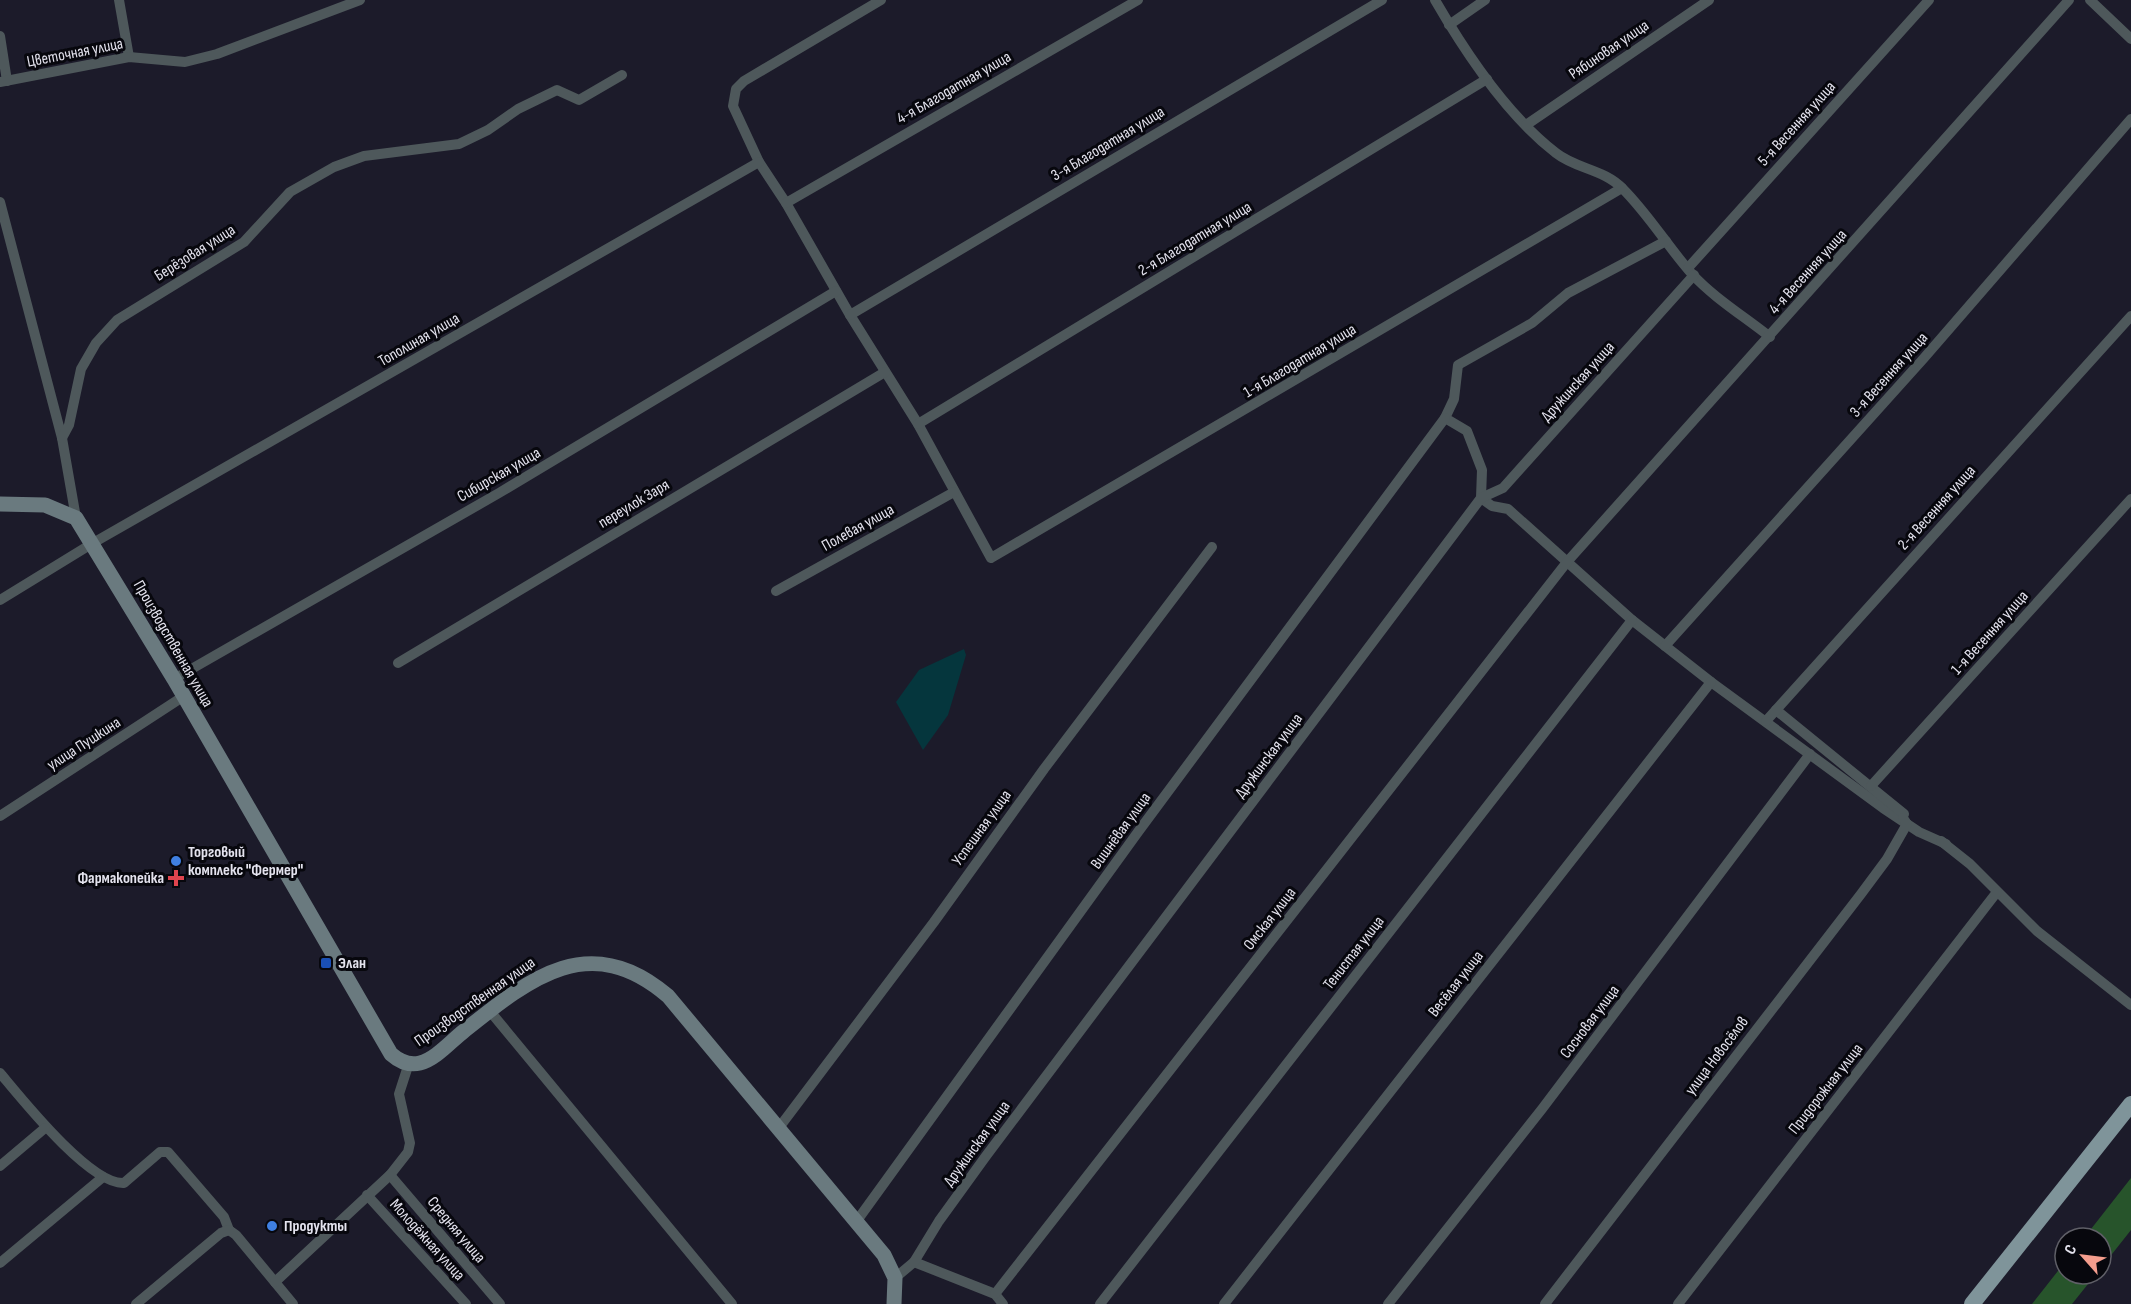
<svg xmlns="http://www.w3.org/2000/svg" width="2131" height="1304" viewBox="0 0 2131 1304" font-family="'Sofia Sans Condensed',sans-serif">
<rect width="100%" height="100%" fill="#1c1b2a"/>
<!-- forest -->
<g fill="#27542b">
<polygon points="2131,1178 2131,1230 2101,1268 2101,1238 2084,1238"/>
<polygon points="2065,1262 2065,1274 2096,1274 2072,1304 2032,1304"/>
</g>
<!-- water -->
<polygon fill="#05363d" points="964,649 966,655 948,715 923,750 896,702 919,670"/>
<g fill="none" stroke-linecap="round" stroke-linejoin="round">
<!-- street -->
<g stroke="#4e585b" stroke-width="10">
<polyline points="119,0 129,57"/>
<polyline points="881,0 744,81 736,89 733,106 759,162 786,203 850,315 918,424 991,558 1622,188"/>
<path d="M1435,0C1465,52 1508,116 1556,153C1576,169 1604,169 1623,189C1649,215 1668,247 1692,274C1714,298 1745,317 1770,337"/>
<polyline points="2090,0 2131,39"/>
<polyline points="1449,25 1485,0"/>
<polyline points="0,36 7,81"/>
<polyline points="0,82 129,57 185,62 217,54 360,0"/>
<polyline points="1526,125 1709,0"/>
<polyline points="0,202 62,438 76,518"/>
<polyline points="786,203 1138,0"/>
<polyline points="1666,241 1568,293 1532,323 1458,365 1454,399 1445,418 1467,431 1482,470 1481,498 1492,506 1508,509 1632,620 1711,682 1883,808 1919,832 1946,844"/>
<polyline points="1688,268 1929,0"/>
<polyline points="850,315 1382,0"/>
<polyline points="918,424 1487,79"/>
<polyline points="62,438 69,425 81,369 96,343 117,320 244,242 290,192 334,167 364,156 459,144 488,130 518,109 557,90 579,100 622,75"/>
<polyline points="776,591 954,492"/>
<polyline points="0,600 93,543 759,162"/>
<polyline points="1665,646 1924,358 2131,119"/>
<polyline points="398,663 885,372"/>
<polyline points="174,679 499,493 836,291"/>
<polyline points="1776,710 1904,814"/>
<polyline points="1766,721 2131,316"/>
<polyline points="1871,786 2131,499"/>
<polyline points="0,816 184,696"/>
<polyline points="1941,841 1970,864 2037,931 2131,1005"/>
<polyline points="489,1010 732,1304"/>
<path d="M0,1073C21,1098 90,1185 124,1183L160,1152H168L224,1217L229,1230"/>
<polyline points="778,1129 934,922 1044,769 1212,547"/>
<polyline points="0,1166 45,1128"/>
<polyline points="390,1175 500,1304"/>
<polyline points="367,1195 466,1304"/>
<polyline points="856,1222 1138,832 1445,418"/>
<polyline points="229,1230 236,1235 293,1304"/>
<polyline points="914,1262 995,1294 1003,1304"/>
<polyline points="0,1263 103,1177"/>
<polyline points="895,1278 914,1262 939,1221 986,1156 1481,498 1503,488 1694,275"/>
<polyline points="275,1282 390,1175 408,1152 410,1143 399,1094 409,1063"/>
<polyline points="995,1294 1567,562 2069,0"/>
<polyline points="136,1304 221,1233 229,1230"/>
<polyline points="1100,1304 1632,620"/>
<polyline points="1224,1304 1711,682"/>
<polyline points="1388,1304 1542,1109 1810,754"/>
<polyline points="1545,1304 1861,894 1887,859 1907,824 1903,818"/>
<polyline points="1678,1304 1997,892"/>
</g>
<!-- secondary -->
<path stroke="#6a7a7f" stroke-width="15" d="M0,504L45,505L76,518L174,679L391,1054C399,1061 408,1066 420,1063C436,1059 451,1041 464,1031C530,978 590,929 668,996L884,1255L895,1278L894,1304"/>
<!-- primary -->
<polyline stroke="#7f949a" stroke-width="16" points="1972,1304 2131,1104"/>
</g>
<!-- markers -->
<g fill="#3f7fe0" stroke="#07070d" stroke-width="2">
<circle cx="176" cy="861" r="6"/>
<circle cx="272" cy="1226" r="6"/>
</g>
<path fill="#e0444e" stroke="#07070d" stroke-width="2" d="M173 869h6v6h6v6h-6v6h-6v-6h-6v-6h6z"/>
<rect fill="#1a4fb4" stroke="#07070d" stroke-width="2" x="320" y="957" width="12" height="12" rx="3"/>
<g text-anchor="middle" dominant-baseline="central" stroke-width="6" stroke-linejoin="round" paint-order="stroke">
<!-- street labels -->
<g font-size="16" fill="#e4e3ee" stroke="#07070d">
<text transform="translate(1609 50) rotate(-34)">Рябиновая улица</text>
<text transform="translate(75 53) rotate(-11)">Цветочная улица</text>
<text transform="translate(954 88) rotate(-30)">4-я Благодатная улица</text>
<text transform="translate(1797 124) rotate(-48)">5-я Весенняя улица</text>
<text transform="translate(1108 144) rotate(-31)">3-я Благодатная улица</text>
<text transform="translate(1195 239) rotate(-31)">2-я Благодатная улица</text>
<text transform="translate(195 253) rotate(-32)">Берёзовая улица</text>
<text transform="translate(1808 272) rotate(-48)">4-я Весенняя улица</text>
<text transform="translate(419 340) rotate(-30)">Тополиная улица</text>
<text transform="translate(1300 361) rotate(-31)">1-я Благодатная улица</text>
<text transform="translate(1889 375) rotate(-48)">3-я Весенняя улица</text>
<text transform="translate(1578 382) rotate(-48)">Дружинская улица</text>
<text transform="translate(499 475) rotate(-30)">Сибирская улица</text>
<text transform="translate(634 504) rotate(-31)">переулок Заря</text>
<text transform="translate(1937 508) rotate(-48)">2-я Весенняя улица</text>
<text transform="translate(858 528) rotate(-29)">Полевая улица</text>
<text transform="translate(1990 633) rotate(-48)">1-я Весенняя улица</text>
<text transform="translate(173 644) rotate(60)">Производственная улица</text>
<text transform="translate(84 744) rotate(-33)">улица Пушкина</text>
<text transform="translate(1269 756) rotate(-53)">Дружинская улица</text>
<text transform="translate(982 828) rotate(-54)">Успешная улица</text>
<text transform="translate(1121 831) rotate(-54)">Вишнёвая улица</text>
<text transform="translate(1270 919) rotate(-52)">Омская улица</text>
<text transform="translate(1354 953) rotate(-52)">Тенистая улица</text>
<text transform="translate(1456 984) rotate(-52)">Весёлая улица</text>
<text transform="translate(475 1002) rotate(-35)">Производственная улица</text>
<text transform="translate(1590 1022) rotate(-53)">Сосновая улица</text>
<text transform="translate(1717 1056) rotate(-53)">улица Новосёлов</text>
<text transform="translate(1826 1089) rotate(-52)">Придорожная улица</text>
<text transform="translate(977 1144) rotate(-54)">Дружинская улица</text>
<text transform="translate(456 1230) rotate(50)">Средняя улица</text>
<text transform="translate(427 1240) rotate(48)">Молодёжная улица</text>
</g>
<!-- poi labels -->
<g font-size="16" font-weight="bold" fill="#e4e3ee" stroke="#07070d" text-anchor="start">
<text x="188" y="852">Торговый<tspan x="188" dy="18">комплекс "Фермер"</tspan></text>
<text x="164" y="878" text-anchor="end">Фармакопейка</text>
<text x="338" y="963">Элан</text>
<text x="284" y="1226">Продукты</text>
</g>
</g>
<!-- north arrow -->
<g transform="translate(2083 1256) rotate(298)"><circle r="28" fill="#07070d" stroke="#5f5f67" stroke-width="1.5"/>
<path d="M0-4.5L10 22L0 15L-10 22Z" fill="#f49d8d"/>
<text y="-9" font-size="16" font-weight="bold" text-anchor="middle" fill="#e4e3ee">С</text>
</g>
</svg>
